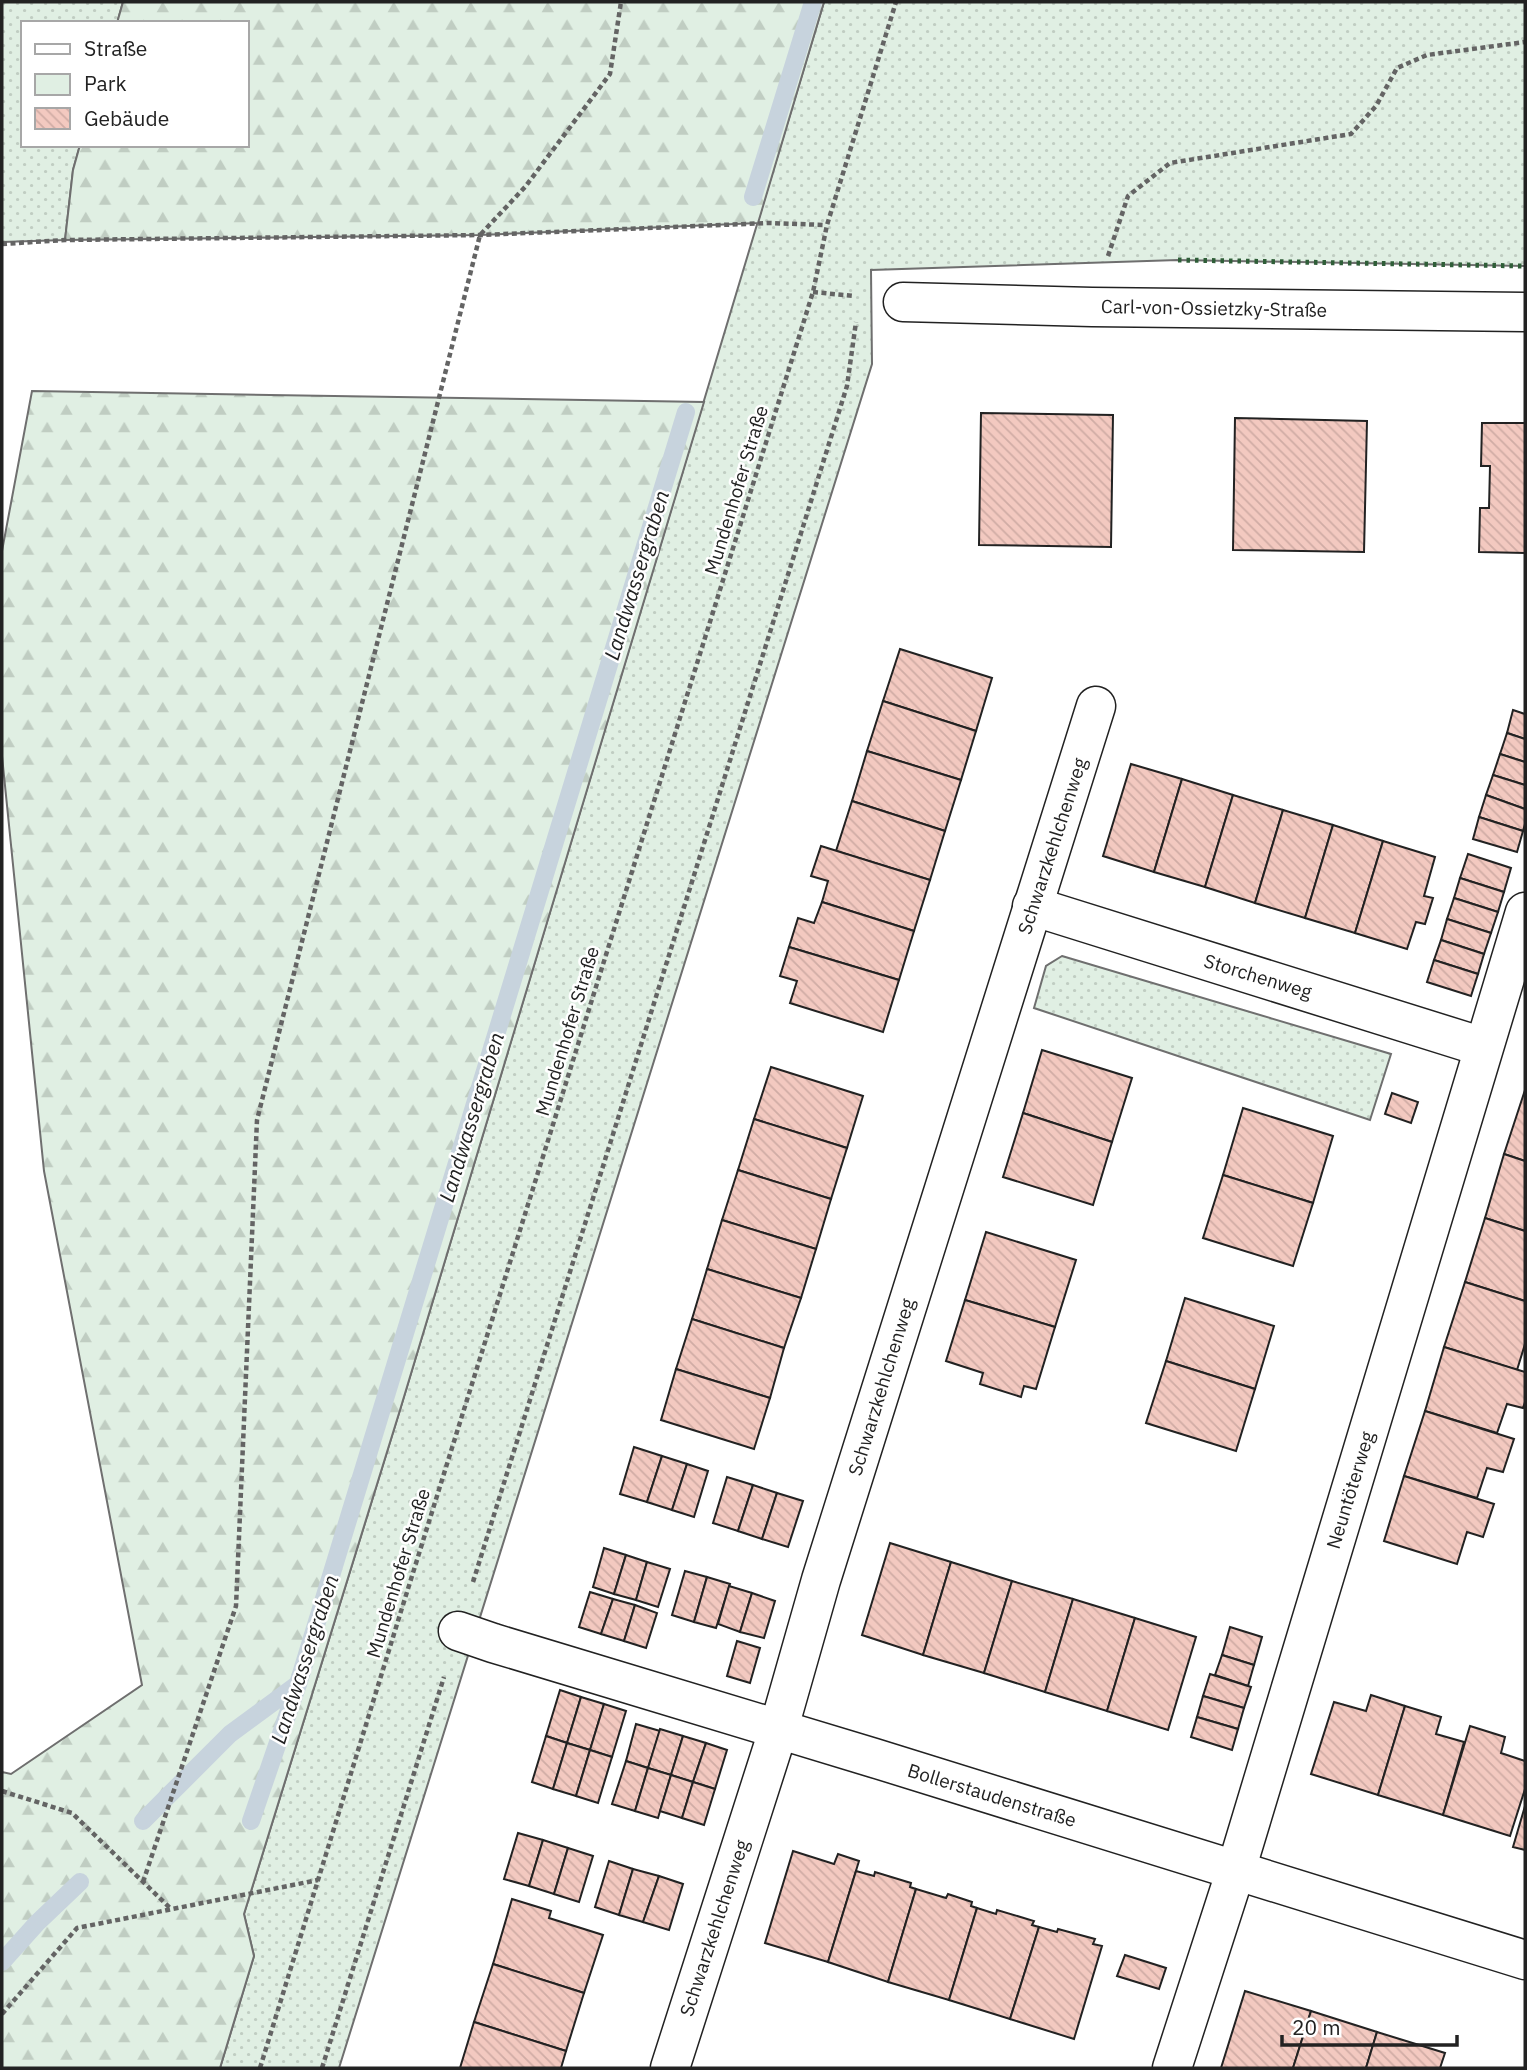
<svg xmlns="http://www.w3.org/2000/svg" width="1527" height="2070" viewBox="0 0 1527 2070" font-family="'IBM Plex Sans',sans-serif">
<defs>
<pattern id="green-dots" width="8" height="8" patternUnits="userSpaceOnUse" patternTransform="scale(1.75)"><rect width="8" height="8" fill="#e0efe3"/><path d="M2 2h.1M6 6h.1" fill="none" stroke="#c0cdc2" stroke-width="1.8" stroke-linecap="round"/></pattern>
<pattern id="forest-firs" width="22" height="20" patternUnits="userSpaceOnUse" patternTransform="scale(1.75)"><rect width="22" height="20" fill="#e0efe3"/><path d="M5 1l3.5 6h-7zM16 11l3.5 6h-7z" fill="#c0cdc2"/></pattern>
<pattern id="building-back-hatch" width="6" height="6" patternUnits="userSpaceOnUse" patternTransform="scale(1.75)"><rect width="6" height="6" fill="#f3c9c0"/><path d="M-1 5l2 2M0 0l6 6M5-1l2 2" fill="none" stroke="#d0aca5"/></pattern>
</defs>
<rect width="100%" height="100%" fill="#fff"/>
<!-- green -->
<g fill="url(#green-dots)" stroke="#6f6f6f" stroke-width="2">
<polygon points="2,2 123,2 117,23 23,23 23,145 80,145 73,170 65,240 2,242"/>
<polygon points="824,2 1525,2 1525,266 1178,260 871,270 872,364 339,2068 220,2068 254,1956 244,1914 400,1410"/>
<polygon points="1062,956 1391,1054 1370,1120 1034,1008 1046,966"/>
</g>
<!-- forest -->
<g fill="url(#forest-firs)" stroke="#6f6f6f" stroke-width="2">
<polygon points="123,2 824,2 758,223 480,235 65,240 73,170 80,145 247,145 247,23 117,23"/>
<polygon points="32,391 704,402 400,1410 244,1914 254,1956 220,2068 2,2068 2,1772 11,1774 142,1685 44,1171 2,756 2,551"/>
</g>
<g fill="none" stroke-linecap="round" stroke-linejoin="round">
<!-- stream -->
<g stroke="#c7d3dd" stroke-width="18">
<polyline points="753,197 813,2"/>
<polyline points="143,1821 230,1734 298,1684"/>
<polyline points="251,1821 298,1684 686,412"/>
<polyline points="2,1962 37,1923 80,1882"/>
</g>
</g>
<!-- building -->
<g fill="url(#building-back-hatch)" stroke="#222" stroke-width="2">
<polygon points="981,413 1113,415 1111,547 979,545"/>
<polygon points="1235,418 1367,421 1364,552 1233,550"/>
<polygon points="1482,423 1525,423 1525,553 1479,552 1480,508 1489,508 1490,466 1481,466"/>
<polygon points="900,649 992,678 976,731 883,701"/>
<polygon points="883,701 976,731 961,780 867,751"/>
<polygon points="1513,710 1525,714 1525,739 1507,733"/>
<polygon points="1507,733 1525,739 1525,762 1500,754"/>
<polygon points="867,751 961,780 945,831 852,801"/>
<polygon points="1500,754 1525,762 1525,785 1493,775"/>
<polygon points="1131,764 1182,779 1154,872 1103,856"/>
<polygon points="1493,775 1525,785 1525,809 1486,795"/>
<polygon points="1182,779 1233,795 1205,887 1154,872"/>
<polygon points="1233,795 1283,810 1255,903 1205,887"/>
<polygon points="1486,795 1525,809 1525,824 1523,831 1479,817"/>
<polygon points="852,801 945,831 930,880 836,851"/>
<polygon points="1283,810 1333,825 1305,918 1255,903"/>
<polygon points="1479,817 1523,831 1517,852 1473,839"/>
<polygon points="1333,825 1383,841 1355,933 1305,918"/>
<polygon points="1383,841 1435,857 1424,896 1433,898 1425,924 1416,922 1407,949 1355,933"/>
<polygon points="821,846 930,880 914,931 822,902 828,881 811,876"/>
<polygon points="1468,854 1511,868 1504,892 1460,878"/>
<polygon points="1460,878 1504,892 1498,912 1454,898"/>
<polygon points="1454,898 1498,912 1491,933 1447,919"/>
<polygon points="822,902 914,931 899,980 789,947 798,918 814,923"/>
<polygon points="1447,919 1491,933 1484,954 1441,940"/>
<polygon points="1441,940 1484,954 1478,974 1434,960"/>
<polygon points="789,947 899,980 883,1032 790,1003 797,981 780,976"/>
<polygon points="1434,960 1478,974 1471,996 1427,982"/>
<polygon points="1042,1050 1132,1078 1112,1142 1023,1113"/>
<polygon points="771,1067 863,1096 847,1148 754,1119"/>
<polygon points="1525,1090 1525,1161 1504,1154"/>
<polygon points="1392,1093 1418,1102 1411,1123 1385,1114"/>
<polygon points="1243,1108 1333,1136 1313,1203 1223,1175"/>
<polygon points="1023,1113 1112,1142 1093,1205 1003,1177"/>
<polygon points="754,1119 847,1148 831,1199 738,1170"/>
<polygon points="1504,1154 1525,1161 1525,1231 1485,1218"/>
<polygon points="738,1170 831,1199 816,1249 722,1220"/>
<polygon points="1223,1175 1313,1203 1293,1266 1203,1238"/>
<polygon points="1485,1218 1525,1231 1525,1301 1465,1282"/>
<polygon points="722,1220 816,1249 801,1298 707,1269"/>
<polygon points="986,1232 1076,1260 1055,1327 965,1300"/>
<polygon points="707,1269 801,1298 784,1348 692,1319"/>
<polygon points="1465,1282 1525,1301 1525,1344 1517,1370 1444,1347"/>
<polygon points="1185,1298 1274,1326 1255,1389 1166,1361"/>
<polygon points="965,1300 1055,1327 1036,1389 1024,1386 1021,1397 980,1384 983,1373 946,1361"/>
<polygon points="692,1319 784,1348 770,1398 676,1369"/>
<polygon points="1444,1347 1525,1372 1525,1402 1523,1408 1507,1404 1497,1433 1425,1411"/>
<polygon points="1166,1361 1255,1389 1236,1451 1146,1423"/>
<polygon points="676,1369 770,1398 754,1449 661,1420"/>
<polygon points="1425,1411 1514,1439 1503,1472 1487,1468 1477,1498 1404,1476"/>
<polygon points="634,1447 662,1456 647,1502 620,1494"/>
<polygon points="662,1456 687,1464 672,1510 647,1502"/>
<polygon points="687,1464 708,1471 694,1517 672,1510"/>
<polygon points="1404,1476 1494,1504 1483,1537 1467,1532 1457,1564 1384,1541"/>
<polygon points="727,1477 753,1485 738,1531 713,1523"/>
<polygon points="753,1485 777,1493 762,1539 738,1531"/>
<polygon points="777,1493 803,1501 788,1547 762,1539"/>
<polygon points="890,1543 951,1562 923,1655 862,1635"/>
<polygon points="604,1548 626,1555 614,1594 593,1587"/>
<polygon points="626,1555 647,1562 636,1600 614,1594"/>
<polygon points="647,1562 670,1569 658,1607 636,1600"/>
<polygon points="951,1562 1012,1581 984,1673 923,1655"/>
<polygon points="685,1571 707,1577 694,1622 672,1615"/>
<polygon points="707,1577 730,1584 716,1628 694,1622"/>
<polygon points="1012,1581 1073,1599 1045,1692 984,1673"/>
<polygon points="729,1586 752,1593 740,1632 718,1624"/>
<polygon points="590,1592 613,1599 601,1634 579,1627"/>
<polygon points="752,1593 775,1601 764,1638 740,1632"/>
<polygon points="613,1599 635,1605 624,1641 601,1634"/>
<polygon points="1073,1599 1135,1618 1107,1711 1045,1692"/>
<polygon points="635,1605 657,1613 646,1648 624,1641"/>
<polygon points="1135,1618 1196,1637 1168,1730 1107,1711"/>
<polygon points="1230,1627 1262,1637 1254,1665 1222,1655"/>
<polygon points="737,1641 760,1648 750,1683 727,1676"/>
<polygon points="1222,1655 1254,1665 1248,1686 1215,1675"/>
<polygon points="1210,1674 1251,1687 1244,1708 1203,1696"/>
<polygon points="560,1690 581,1697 567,1743 546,1736"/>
<polygon points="1371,1695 1405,1706 1378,1795 1311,1774 1334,1702 1366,1711"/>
<polygon points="1203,1696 1244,1708 1238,1729 1197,1717"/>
<polygon points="581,1697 604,1704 590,1750 567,1743"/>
<polygon points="604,1704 626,1711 612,1757 590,1750"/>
<polygon points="1405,1706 1441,1717 1436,1734 1464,1742 1443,1815 1378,1795"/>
<polygon points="1197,1717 1238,1729 1232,1750 1191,1737"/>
<polygon points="636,1724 660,1731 648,1768 626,1761"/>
<polygon points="1470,1726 1505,1737 1501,1753 1525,1761 1525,1789 1510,1836 1443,1815"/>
<polygon points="660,1729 683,1736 671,1775 648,1768"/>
<polygon points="546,1736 567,1743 553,1789 532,1782"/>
<polygon points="683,1736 706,1743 693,1782 671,1775"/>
<polygon points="567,1743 590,1750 576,1796 553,1789"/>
<polygon points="706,1743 727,1750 715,1789 693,1782"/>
<polygon points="590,1750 612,1757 598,1803 576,1796"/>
<polygon points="626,1761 648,1768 635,1811 612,1804"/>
<polygon points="648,1768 671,1775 658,1818 635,1811"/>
<polygon points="671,1775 693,1782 682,1818 660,1811"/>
<polygon points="693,1782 715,1789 704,1825 682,1818"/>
<polygon points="1525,1806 1525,1850 1513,1847"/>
<polygon points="518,1833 543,1840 529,1886 504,1879"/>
<polygon points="543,1840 568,1848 554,1894 529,1886"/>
<polygon points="568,1848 593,1856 579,1902 554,1894"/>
<polygon points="793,1851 834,1864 838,1854 859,1861 828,1962 765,1943"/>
<polygon points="609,1861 633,1869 619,1915 595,1907"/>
<polygon points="633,1869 659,1876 643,1922 619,1915"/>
<polygon points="856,1871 874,1876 875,1872 911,1883 910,1887 916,1889 888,1982 828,1962"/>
<polygon points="659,1876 683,1884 669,1930 643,1922"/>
<polygon points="916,1889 946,1898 948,1894 972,1902 971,1906 977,1908 949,2000 888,1982"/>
<polygon points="512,1899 551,1911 549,1918 603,1935 584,1993 493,1964"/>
<polygon points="977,1908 996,1914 997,1910 1034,1921 1032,1925 1039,1927 1010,2019 949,2000"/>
<polygon points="1039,1927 1057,1932 1058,1929 1095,1939 1093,1944 1102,1946 1074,2039 1010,2019"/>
<polygon points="1125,1955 1166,1968 1159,1989 1117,1976"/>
<polygon points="493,1964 584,1993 566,2051 474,2022"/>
<polygon points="1245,1991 1311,2011 1293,2068 1221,2068"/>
<polygon points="1311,2011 1377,2032 1366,2068 1293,2068"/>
<polygon points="474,2022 566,2051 561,2068 460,2068"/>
<polygon points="1377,2032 1445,2053 1440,2068 1366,2068"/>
</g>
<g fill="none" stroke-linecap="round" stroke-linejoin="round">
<!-- minor casing -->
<g stroke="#222" stroke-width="41">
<g id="minor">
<polyline points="903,302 1092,307 1525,312"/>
<polyline points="1032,906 1483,1047"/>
<polyline points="458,1631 493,1643 874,1758 1525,1960"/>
<polyline points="670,2068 778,1731 821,1580 1096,706"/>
<polyline points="1172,2068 1236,1870 1525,912"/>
</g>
</g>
<!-- path -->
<g stroke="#646464" stroke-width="4.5" stroke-dasharray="5 3.5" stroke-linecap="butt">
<polyline points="2,244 65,240 480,235 769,223 826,225"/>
<polyline points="1108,256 1128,196 1170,163 1351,134 1376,106 1397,68 1427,55 1525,42"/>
<polyline points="813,292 854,296"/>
<polyline points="473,1582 847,386 856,322"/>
<polyline points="2,1791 72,1813 170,1908"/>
<polyline points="143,1882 236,1606 257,1120 480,235 525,187 610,74 621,2"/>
<polyline points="2,2014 77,1928 318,1880"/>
<polyline points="260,2068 402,1608 813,292 827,225 896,2"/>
<polyline points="322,2068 444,1677"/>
</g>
<!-- minor -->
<use href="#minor" stroke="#fff" stroke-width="38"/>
<!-- hedge -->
<polyline stroke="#2f5e38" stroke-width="5" stroke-dasharray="3.5 5" stroke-linecap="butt" points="1178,260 1525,266"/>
</g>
<g text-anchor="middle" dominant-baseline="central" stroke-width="5" stroke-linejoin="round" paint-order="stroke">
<!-- street labels -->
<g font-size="19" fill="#222" stroke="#fff">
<text transform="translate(1214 308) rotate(1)">Carl-von-Ossietzky-Straße</text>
<text transform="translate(736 490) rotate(-73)">Mundenhofer Straße</text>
<text transform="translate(1052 846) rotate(-72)">Schwarzkehlchenweg</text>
<text transform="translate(1258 976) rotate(17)">Storchenweg</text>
<text transform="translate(567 1031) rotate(-73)">Mundenhofer Straße</text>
<text transform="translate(881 1387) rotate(-73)">Schwarzkehlchenweg</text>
<text transform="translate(1350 1490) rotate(-73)">Neuntöterweg</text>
<text transform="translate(398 1573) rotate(-73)">Mundenhofer Straße</text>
<text transform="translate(992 1795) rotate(17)">Bollerstaudenstraße</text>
<text transform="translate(714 1928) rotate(-72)">Schwarzkehlchenweg</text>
</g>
<!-- water labels -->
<g font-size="21" font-style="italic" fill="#222" stroke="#fff">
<text transform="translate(636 575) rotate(-73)">Landwassergraben</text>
<text transform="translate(471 1117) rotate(-73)">Landwassergraben</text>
<text transform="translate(304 1659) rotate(-72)">Landwassergraben</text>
</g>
</g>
<!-- border -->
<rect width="1527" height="2070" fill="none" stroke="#222222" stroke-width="7"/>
<!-- legend -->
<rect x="21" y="21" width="228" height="126" fill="#ffffff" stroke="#a7a7a7" stroke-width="2"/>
<rect x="35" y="44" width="35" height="10" fill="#ffffff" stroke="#a7a7a7" stroke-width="2"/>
<text x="84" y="56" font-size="21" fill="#222222">Straße</text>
<rect x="35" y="74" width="35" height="21" fill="#e0efe3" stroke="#a7a7a7" stroke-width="2"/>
<text x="84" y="91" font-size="21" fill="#222222">Park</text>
<rect x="35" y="108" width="35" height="21" fill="url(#building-back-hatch)" stroke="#a7a7a7" stroke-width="2"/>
<text x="84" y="126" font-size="21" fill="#222222">Gebäude</text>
<!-- scale -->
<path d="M1282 2035v10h175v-10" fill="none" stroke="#222222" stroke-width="3.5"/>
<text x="1292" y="2035" font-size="21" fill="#222222" stroke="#ffffff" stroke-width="5" paint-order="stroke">20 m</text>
</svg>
